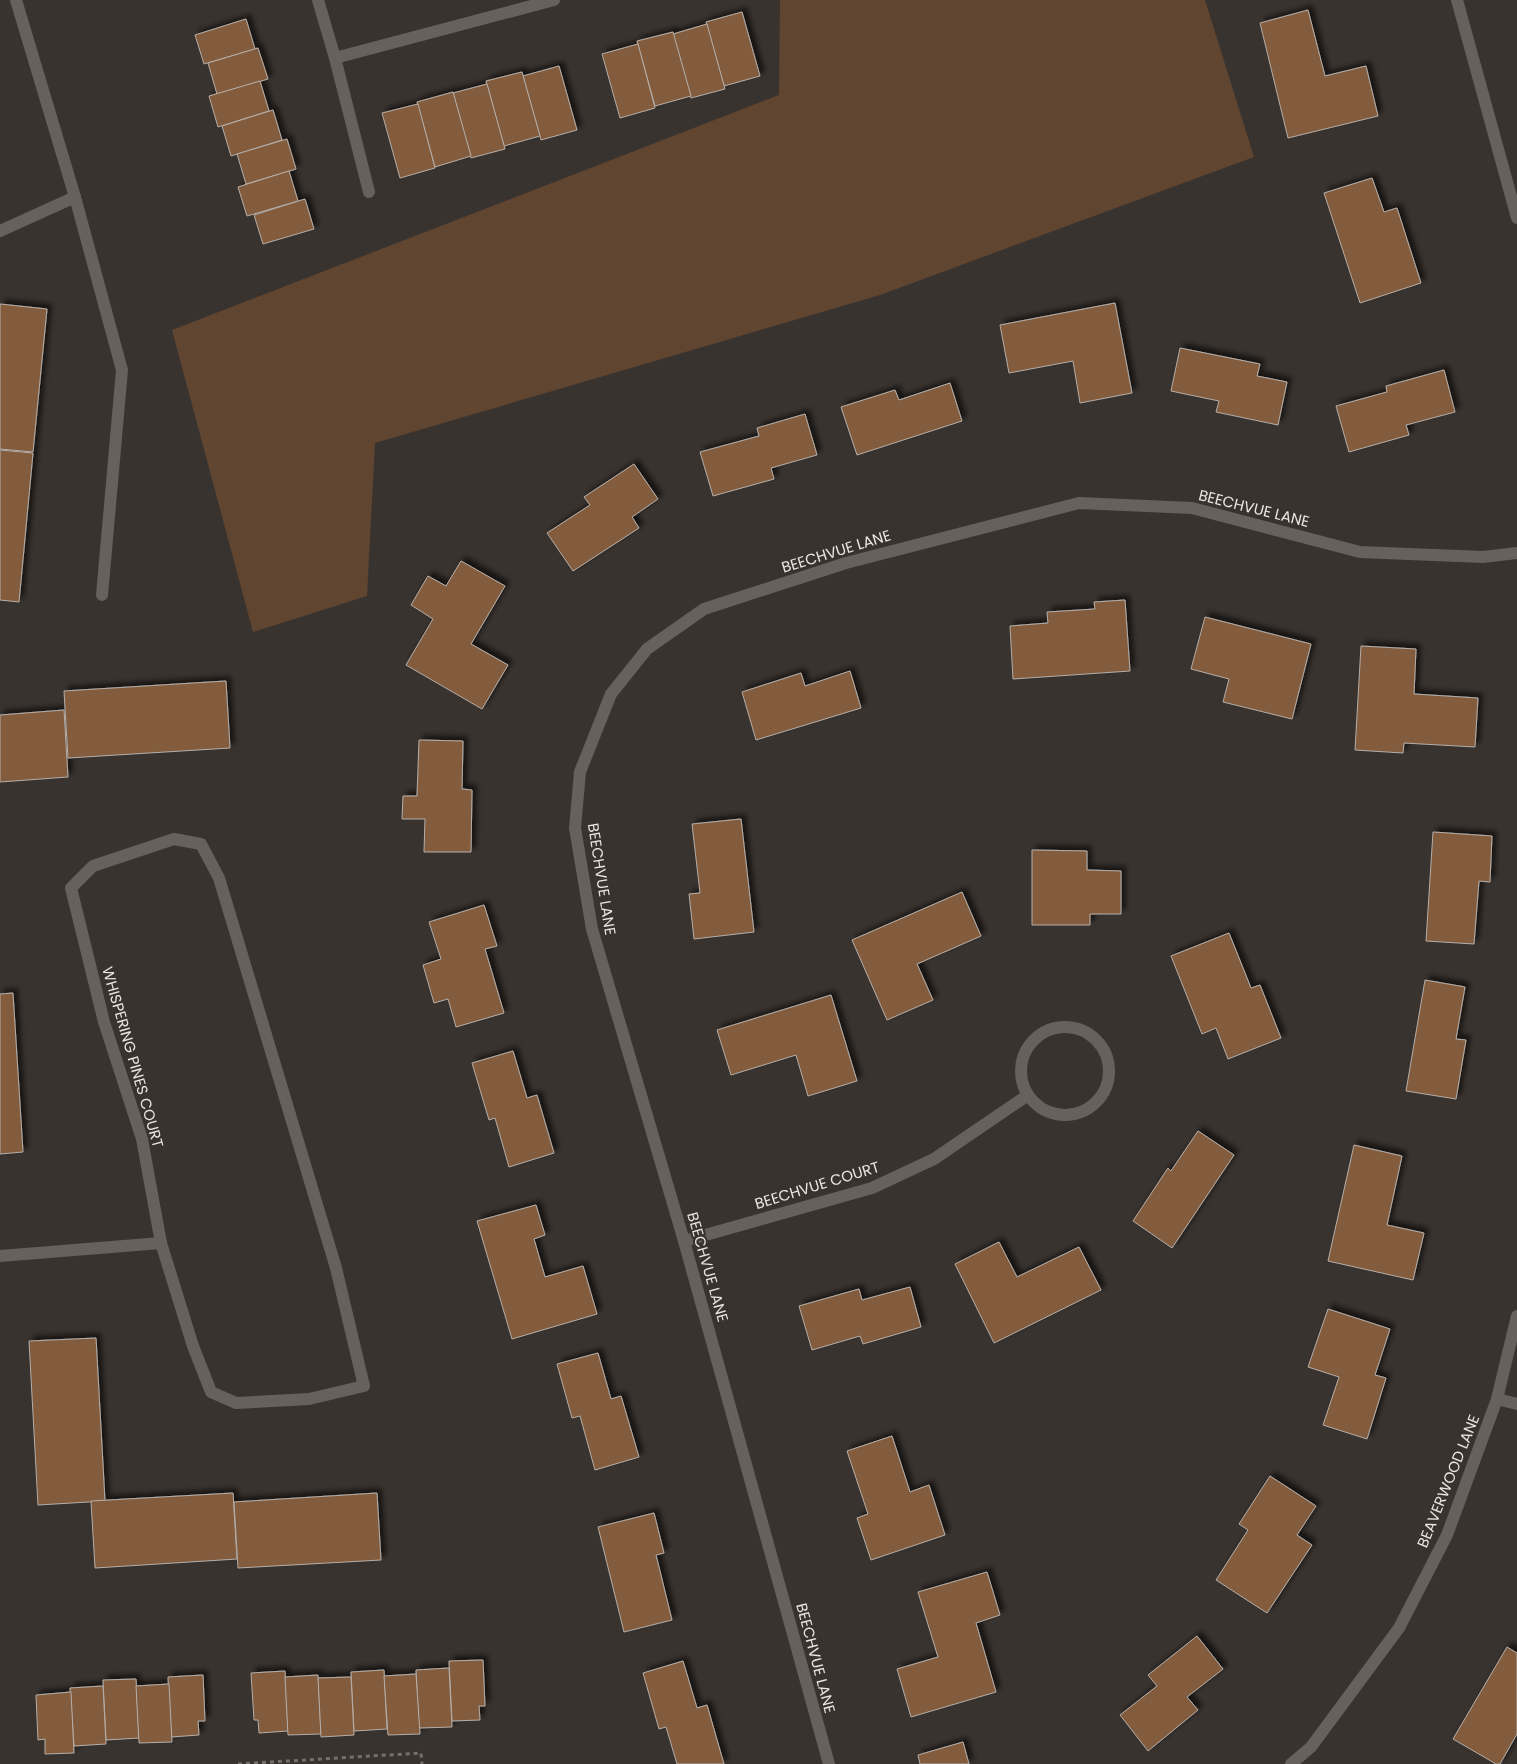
<svg xmlns="http://www.w3.org/2000/svg" width="1517" height="1764" viewBox="0 0 1517 1764" font-family="Poppins,sans-serif">
<defs>
<filter id="shadow"><feDropShadow dx="4.5" dy="-4.5" stdDeviation="2.5" flood-color="#0009"/></filter>
</defs>
<rect width="100%" height="100%" fill="#39332f"/>
<!-- green -->
<polygon fill="#604531" points="780,0 1205,0 1254,157 880,295 375,443 367,596 253,632 172,330 779,95"/>
<!-- building -->
<g fill="#825c3d" stroke="#b5aea9" filter="url(#shadow)">
<polygon points="1308,10 1325,76 1366,66 1378,116 1288,138 1260,23"/>
<polygon points="742,12 760,76 724,86 706,22"/>
<polygon points="246,19 255,49 204,64 195,35"/>
<polygon points="707,24 725,89 691,98 673,34"/>
<polygon points="673,32 691,96 655,106 637,41"/>
<polygon points="638,44 655,108 620,118 602,54"/>
<polygon points="258,48 268,79 217,94 208,63"/>
<polygon points="559,66 577,130 541,140 523,76"/>
<polygon points="522,72 540,136 504,146 486,81"/>
<polygon points="260,81 269,111 218,127 209,96"/>
<polygon points="487,84 505,149 471,158 453,93"/>
<polygon points="453,92 471,156 435,167 417,102"/>
<polygon points="418,104 435,168 400,178 382,113"/>
<polygon points="273,110 282,140 231,156 222,126"/>
<polygon points="287,139 296,169 246,184 237,154"/>
<polygon points="289,171 298,201 247,216 238,187"/>
<polygon points="1372,178 1384,212 1397,208 1421,283 1360,303 1324,193"/>
<polygon points="305,199 314,229 263,244 254,215"/>
<polygon points="1115,303 1132,393 1080,403 1073,361 1009,373 1000,325"/>
<polygon points="0,304 47,309 33,452 0,449"/>
<polygon points="1180,348 1260,364 1257,376 1287,382 1278,425 1216,412 1219,401 1171,391"/>
<polygon points="1444,370 1455,412 1406,425 1409,435 1349,452 1336,406 1387,392 1386,386"/>
<polygon points="950,383 962,421 857,455 841,407 895,390 899,400"/>
<polygon points="805,414 817,455 771,468 774,479 713,496 700,452 759,436 757,428"/>
<polygon points="0,450 33,453 19,602 0,600"/>
<polygon points="634,464 658,499 632,517 639,528 573,571 547,533 590,505 584,497"/>
<polygon points="461,561 505,586 471,644 508,665 482,709 406,665 433,619 411,605 428,576 446,586"/>
<polygon points="1125,600 1130,671 1013,679 1010,626 1048,623 1047,612 1095,609 1094,602"/>
<polygon points="1205,617 1311,644 1292,719 1223,702 1229,679 1191,669"/>
<polygon points="1361,646 1416,649 1414,694 1478,698 1475,747 1404,743 1403,753 1355,750"/>
<polygon points="850,671 861,708 756,740 742,692 801,673 805,686"/>
<polygon points="226,681 230,748 68,758 64,691"/>
<polygon points="64,710 68,777 0,782 0,715"/>
<polygon points="419,740 463,741 462,789 472,790 471,852 424,852 425,819 402,819 403,796 417,796"/>
<polygon points="741,819 754,932 694,939 689,894 700,893 692,824"/>
<polygon points="1433,832 1492,836 1490,882 1479,881 1474,944 1426,941"/>
<polygon points="1032,850 1087,851 1087,870 1121,871 1121,914 1090,914 1090,925 1032,925"/>
<polygon points="962,892 981,936 917,964 933,1000 887,1020 852,940"/>
<polygon points="484,905 497,946 485,949 504,1013 456,1027 448,999 434,1003 423,965 441,959 429,922"/>
<polygon points="1229,933 1251,988 1260,985 1281,1038 1228,1059 1216,1028 1202,1034 1171,956"/>
<polygon points="1425,980 1465,987 1456,1039 1466,1040 1456,1099 1406,1091"/>
<polygon points="13,993 23,1152 0,1154 0,994"/>
<polygon points="831,995 857,1081 808,1096 796,1055 731,1075 717,1030"/>
<polygon points="513,1051 527,1098 537,1095 554,1153 509,1167 495,1118 489,1120 472,1063"/>
<polygon points="1198,1131 1234,1155 1172,1248 1133,1221 1168,1168 1171,1171"/>
<polygon points="1354,1145 1402,1156 1387,1225 1424,1233 1413,1280 1328,1261"/>
<polygon points="536,1205 545,1235 534,1239 545,1277 583,1266 597,1314 512,1339 477,1221"/>
<polygon points="999,1242 1017,1277 1079,1247 1101,1290 994,1343 955,1264"/>
<polygon points="910,1287 921,1327 863,1344 860,1336 812,1350 799,1306 859,1289 862,1300"/>
<polygon points="1328,1309 1390,1329 1375,1375 1386,1378 1367,1439 1323,1425 1339,1377 1308,1367"/>
<polygon points="96,1338 105,1501 38,1505 29,1341"/>
<polygon points="598,1353 611,1399 621,1396 639,1457 595,1470 580,1416 572,1418 557,1364"/>
<polygon points="892,1436 910,1492 929,1485 945,1535 871,1560 857,1518 868,1514 847,1451"/>
<polygon points="1270,1476 1316,1506 1297,1535 1312,1545 1267,1613 1216,1580 1248,1530 1239,1524"/>
<polygon points="233,1493 237,1559 95,1568 91,1501"/>
<polygon points="377,1493 381,1560 238,1568 234,1502"/>
<polygon points="654,1513 664,1553 656,1555 672,1620 624,1632 598,1527"/>
<polygon points="987,1572 1000,1615 976,1623 996,1692 911,1717 897,1669 938,1657 918,1592"/>
<polygon points="1197,1636 1223,1669 1187,1697 1198,1710 1148,1751 1120,1715 1157,1686 1148,1675"/>
<polygon points="1507,1647 1517,1653 1517,1734 1500,1764 1496,1764 1453,1739"/>
<polygon points="483,1660 485,1706 479,1706 480,1720 452,1721 449,1661"/>
<polygon points="683,1661 697,1708 707,1705 724,1764 677,1764 666,1727 659,1729 643,1673"/>
<polygon points="449,1668 452,1727 419,1728 416,1670"/>
<polygon points="384,1670 387,1729 354,1731 351,1672"/>
<polygon points="285,1671 288,1731 259,1733 258,1720 254,1720 251,1673"/>
<polygon points="416,1674 420,1734 388,1735 384,1676"/>
<polygon points="203,1675 205,1721 198,1721 199,1735 171,1737 168,1677"/>
<polygon points="318,1675 321,1734 288,1735 285,1677"/>
<polygon points="351,1677 354,1735 321,1737 318,1678"/>
<polygon points="136,1679 139,1738 106,1740 103,1680"/>
<polygon points="169,1684 172,1742 139,1743 136,1686"/>
<polygon points="103,1686 106,1744 74,1746 70,1688"/>
<polygon points="71,1692 74,1753 45,1754 45,1739 38,1740 36,1695"/>
<polygon points="963,1742 969,1764 920,1764 918,1755"/>
</g>
<g fill="none" stroke-linecap="round" stroke-linejoin="round">
<!-- path -->
<polyline stroke="#75706c" stroke-width="3" stroke-dasharray="4 4" stroke-linecap="butt" points="238,1764 421,1753 422,1764"/>
<!-- minor -->
<g stroke="#67615d" stroke-width="12">
<polyline points="16,0 75,197 122,370 102,595"/>
<polyline points="318,0 335,58 369,192"/>
<polyline points="1457,0 1517,218"/>
<polyline points="335,58 554,0"/>
<polyline points="0,231 75,197"/>
<polygon points="174,839 201,844 219,878 336,1268 364,1386 309,1399 236,1403 211,1392 193,1346 161,1243 142,1139 104,1022 71,888 93,866"/>
<circle cx="1065" cy="1071" r="44"/>
<polyline points="684,1241 872,1188 934,1159 1028,1095"/>
<polyline points="0,1256 161,1243"/>
<polyline points="1497,1399 1517,1404"/>
<polyline points="829,1764 684,1241 592,929 575,828 580,772 611,694 647,649 704,609 846,563 1079,503 1192,508 1360,552 1483,557 1517,553"/>
<polyline points="1291,1764 1311,1747 1399,1628 1447,1535 1497,1399 1517,1316"/>
</g>
</g>
<g text-anchor="middle" dominant-baseline="central" stroke-width="4.5" stroke-linejoin="round" paint-order="stroke">
<!-- street labels -->
<g font-size="15" fill="#e9e6e3" stroke="#39332f">
<text transform="translate(1254 508) rotate(14)">BEECHVUE LANE</text>
<text transform="translate(836 551) rotate(-17)">BEECHVUE LANE</text>
<text transform="translate(602 879) rotate(81)">BEECHVUE LANE</text>
<text transform="translate(133 1057) rotate(74)">WHISPERING PINES COURT</text>
<text transform="translate(817 1185) rotate(-17)">BEECHVUE COURT</text>
<text transform="translate(708 1267) rotate(74)">BEECHVUE LANE</text>
<text transform="translate(1448 1481) rotate(-68)">BEAVERWOOD LANE</text>
<text transform="translate(816 1658) rotate(75)">BEECHVUE LANE</text>
</g>
</g>
</svg>
